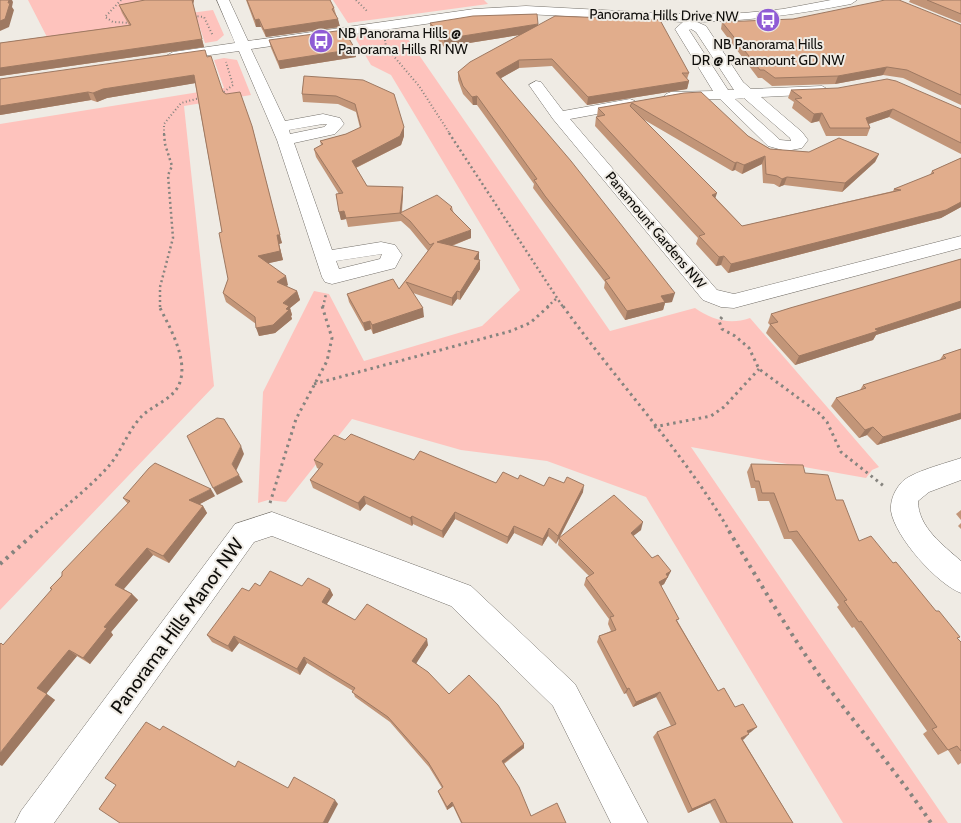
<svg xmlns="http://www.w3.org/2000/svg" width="961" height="823" viewBox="0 0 961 823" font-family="Cabin,sans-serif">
<rect width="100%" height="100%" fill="#efebe4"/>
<!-- green -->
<g fill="#fec3bd">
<polygon points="28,0 144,0 153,18 213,10 224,35 217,41 205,43 197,19 48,39"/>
<polygon points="333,0 484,0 488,4 348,23"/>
<path d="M401,29L610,331L695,308C712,320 730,325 750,318L879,467L872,470L866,478L691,447L948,823H843L646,497L547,461L461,450L352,419L286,502L268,500L258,503L263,392L314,291L329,294L364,361L482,326L520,290L391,75L371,65L354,36Z"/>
<polygon points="224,58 237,60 251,95 184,106 214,386 0,610 0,124 224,88 214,60"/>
</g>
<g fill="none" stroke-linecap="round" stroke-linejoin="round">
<!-- minor casing -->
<g stroke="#75716b" stroke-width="1">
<g id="minor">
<path d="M217,0H229L248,41L474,9L526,6L677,14L744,13L783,9L831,0H857L851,4C798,14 751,21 697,22L706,26L743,82L751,89L822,86L829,90L822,94L761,97L802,132L808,140L802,148L786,151L768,146L720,99L666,100L663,97L666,94L671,92L713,91L675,29L683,22L526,14L474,17L251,49L285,121L323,114L340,118L344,124L335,134L294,143L332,250L381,242L395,245L402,255L395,268L332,284L325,282L322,277L277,140L239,51L173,60L166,56L173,52L235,43ZM691,29L696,32L734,90H728L689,30ZM744,98L790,138L791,141L780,140L735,99ZM323,124H327L324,127L290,134L289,130ZM382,254L380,259L339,269L336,261Z"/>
<polygon points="536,81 541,82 563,111 630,99 635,101 638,104 635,107 570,119 717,290 734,294 961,236 961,248 734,308 721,307 703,300 553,119 529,85"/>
<path d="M961,458V480L929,492L918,501C918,527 943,545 961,561V593C937,584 895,537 891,511C890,500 895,490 901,483C910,472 947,463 961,458Z"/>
<polygon points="272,512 471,586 575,684 648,823 611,823 553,706 451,606 272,536 254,542 54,823 15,823 21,811 235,524"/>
</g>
</g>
<!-- path-far3 -->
<g stroke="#86847f" stroke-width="2" stroke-dasharray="1 2.5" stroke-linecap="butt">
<polyline points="121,0 105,17 113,22 131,23"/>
<polyline points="356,0 368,12"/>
<polyline points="194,16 204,17 213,36"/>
<polyline points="385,40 386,47 419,86 450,134"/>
<polyline points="221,94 233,85 226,62"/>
<polyline points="164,134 164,124 181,103 200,98"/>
</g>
<!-- path-far2 -->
<g stroke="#86847f" stroke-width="2.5" stroke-dasharray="2 3" stroke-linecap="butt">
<polyline points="449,133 563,307"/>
<polyline points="160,307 160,287 173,238 168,175 172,166 165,144 164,133"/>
<polyline points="323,307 326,294"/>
<polyline points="547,307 557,298"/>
</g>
<!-- path-far1 -->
<g stroke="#86847f" stroke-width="3" stroke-dasharray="2.5 4" stroke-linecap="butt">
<path d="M563,306C617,382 683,451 730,532"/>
<polyline points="722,317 719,321 722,329 735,336 749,348 759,369 820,414 827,422 841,452 885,487"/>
<polyline points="314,384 511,331 530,323 549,306"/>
<polyline points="654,427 711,416 724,407 759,369"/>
<polyline points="270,503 296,419 327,361 332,338 322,306"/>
<path d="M36,532C59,511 86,491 107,468C121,453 127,432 141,417C152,405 175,399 180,382C188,358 169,326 159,306"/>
</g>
<!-- path -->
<g stroke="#86847f" stroke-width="4" stroke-dasharray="3 5" stroke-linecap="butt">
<path d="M729,531C760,583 791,636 827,686C862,732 899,775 931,823"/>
<polyline points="0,564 37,531"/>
</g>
<!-- minor -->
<use href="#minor" fill="#fff" fill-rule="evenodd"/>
</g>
<!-- wall -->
<g fill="#c29578">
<polygon points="145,0 194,0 193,4 204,47 0,76 0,43 129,25 122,13 119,5"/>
<polygon points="246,0 330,0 334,8 340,27 266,37 261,27 256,27"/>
<polygon points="910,0 961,0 961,23 909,2"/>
<polygon points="722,22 961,25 961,105 903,78 883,75 835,84 772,86 762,78 758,78 721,29"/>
<polygon points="430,23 538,25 689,73 687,79 689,81 687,89 587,105 552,66 519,68 501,78 672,302 665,303 663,310 625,320 604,288 605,282 545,204 533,188 534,184 477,105 473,105 463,94 458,80 458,72 519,35 444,47 430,30"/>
<polygon points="269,40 356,57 280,69 271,48"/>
<polygon points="207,57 223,92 282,243 279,244 283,260 268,263 288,285 286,286 297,291 300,300 290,308 292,315 291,316 292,319 275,333 259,336 256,324 226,302 223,293 228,279 222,232 195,83 107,98 97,102 91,100 0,115 0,79"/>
<polygon points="304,76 404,127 404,136 401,145 356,168 367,186 403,187 403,195 402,212 452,207 453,211 471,238 452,246 479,252 479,260 480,269 460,300 457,299 452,306 413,293 424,317 373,334 371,329 365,331 349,302 347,294 399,289 428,251 410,229 401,221 348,227 346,219 341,220 336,194 339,194 316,157 314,149 321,145 320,141 346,134 360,128 356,112 338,104 303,102 302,94"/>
<polygon points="791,90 961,109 961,154 889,117 869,124 870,128 867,136 826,136 819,121 811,123 792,108 794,102 788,98"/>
<polygon points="684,93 748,136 770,149 809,152 879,154 875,162 842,192 784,185 779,187 774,184 763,183 762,164 742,174 735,170 732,171 641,118 742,226 893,191 894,189 930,175 932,171 961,158 961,207 941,218 728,273 721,265 716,266 696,244 698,238 595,126 596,117 598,117 597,116 598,108"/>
<polygon points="961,259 961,308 876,335 873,340 795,365 766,333 770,325 768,323 771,314"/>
<polygon points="961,349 961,419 877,445 867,435 859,438 831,406 836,398 860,390 863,385 939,361 943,355"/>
<polygon points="345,440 496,483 518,479 544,486 583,492 560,537 641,530 633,536 652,558 671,571 664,584 661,586 678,622 718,691 735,707 751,732 749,733 744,739 743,740 793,823 720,823 710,803 688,813 653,737 657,732 671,726 656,697 633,707 626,693 624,694 597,642 599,636 611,631 608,624 609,619 584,585 586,578 589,576 558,545 559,539 556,544 548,536 542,546 514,533 507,544 455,519 443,538 413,524 412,526 366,504 360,511 313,488 310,480 319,469 317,468 314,460"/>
<polygon points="751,464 805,473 836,500 859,541 893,563 961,642 961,763 958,765 948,750 938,755 923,734 927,731 854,627 852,628 837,607 839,605 791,539 784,539 769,501 758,501 755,488 751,488 747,472"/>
<polygon points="215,496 200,504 203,506 207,513 169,563 153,555 124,589 132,594 138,600 111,632 113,635 90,664 77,656 52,685 46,694 55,700 2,766 51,590 50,588 128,504 123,498"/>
<polygon points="961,510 961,520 956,514"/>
<polygon points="961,523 961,529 958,526"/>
<polygon points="260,586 302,586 330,589 333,595 327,604 355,620 428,645 416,663 449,694 524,748 504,764 531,816 566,823 461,823 453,806 447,810 439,794 438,791 442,788 429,767 390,722 355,697 353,691 307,663 300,675 239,643 232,652 212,642 207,635 249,591"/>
</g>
<!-- shaded-wall -->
<g fill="#9e7962">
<polygon points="9,0 12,0 13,2 12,7 14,10 9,27 0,31 0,21"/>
<polygon points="192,0 194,0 193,4 204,47 0,76 0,68 202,39"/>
<polygon points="259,19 261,27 256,27 255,20"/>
<polygon points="338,19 340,27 266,37 264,30"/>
<polygon points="538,24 538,32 444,47 444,39"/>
<polygon points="355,49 356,57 280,69 278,61"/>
<polygon points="519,60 519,68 496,81 496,73"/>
<polygon points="887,67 883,75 835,84 838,76"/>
<polygon points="194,75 196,83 107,98 97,102 93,93 103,89"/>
<polygon points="689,81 687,89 587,105 588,97"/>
<polygon points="88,92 91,100 0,115 0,106"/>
<polygon points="477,96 477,105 473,105 472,97"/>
<polygon points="893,109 889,117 862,126 866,118"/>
<polygon points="822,113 819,121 811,123 814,114"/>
<polygon points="252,126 282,243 279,244 283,260 261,265 258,256"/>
<polygon points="404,127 404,136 401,145 353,169 352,161"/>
<polygon points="879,154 875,162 842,192 845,183"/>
<polygon points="765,156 762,164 742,174 744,165"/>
<polygon points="737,162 735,170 732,171 735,163"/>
<polygon points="787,177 784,185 779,187 782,179"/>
<polygon points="403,187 403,195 401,214 400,213"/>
<polygon points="717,193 714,202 712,195"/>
<polygon points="961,202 961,207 941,218 728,273 731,264"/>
<polygon points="344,211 346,219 341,220 339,212"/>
<polygon points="471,230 471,238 437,251 437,242"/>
<polygon points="479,252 479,260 474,259"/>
<polygon points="724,256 721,265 716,266 719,257"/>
<polygon points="480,260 480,269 460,300 460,292"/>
<polygon points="286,276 288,285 279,290 277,282"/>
<polygon points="297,291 300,300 290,308 292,315 291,316 292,319 275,333 259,336 256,328"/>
<polygon points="457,291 457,299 452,306 452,298"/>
<polygon points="675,293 672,302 665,303 663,310 625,320 627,311 661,296"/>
<polygon points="961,301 961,308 876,335 873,340 795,365 799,356 875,329"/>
<polygon points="423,308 424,317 373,334 372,325"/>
<polygon points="370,321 371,329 365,331 363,323"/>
<polygon points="961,413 961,419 877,445 883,437"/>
<polygon points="873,427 867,435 859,438 865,430"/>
<polygon points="241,446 244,454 236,471 232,464"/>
<polygon points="239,475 243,482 217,495 213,488"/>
<polygon points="584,485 583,492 556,544 558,536"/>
<polygon points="211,489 215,496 194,507 189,500"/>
<polygon points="364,496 366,504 360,511 358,503"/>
<polygon points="203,506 207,513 169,563 163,556"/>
<polygon points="455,512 455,519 443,538 442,531"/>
<polygon points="412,516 413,524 412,526 410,518"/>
<polygon points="643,522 641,530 628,540 631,533"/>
<polygon points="514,526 514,533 507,544 508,537"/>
<polygon points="549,528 548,536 542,546 543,539"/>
<polygon points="147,548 153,555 122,591 115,585"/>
<polygon points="671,571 664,584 656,589 659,582 666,574"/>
<polygon points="330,589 333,595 324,608 322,602"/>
<polygon points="132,594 138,600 111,632 113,635 90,664 83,658 104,627"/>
<polygon points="234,636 239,643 232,652 228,646"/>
<polygon points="427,639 428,645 414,667 412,661"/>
<polygon points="69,650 77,656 46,694 37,688"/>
<polygon points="304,657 307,663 300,675 297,669"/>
<polygon points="629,688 626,693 624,694 627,689"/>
<polygon points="660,692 656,697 633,707 636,702"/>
<polygon points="47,694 55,700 2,766 0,765 0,753"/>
<polygon points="757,727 751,732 742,736 747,731"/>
<polygon points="749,734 744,739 736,743 741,738"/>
<polygon points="524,744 524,748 501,765 502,761"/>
<polygon points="715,799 710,803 688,813 692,809"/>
<polygon points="335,800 338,804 328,823 323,823"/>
<polygon points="452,802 453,806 447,810 447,807"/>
</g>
<!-- building -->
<g fill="#e1ad8c" stroke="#9e7962">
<polygon points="0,0 9,0 8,3 10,3 5,19 0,21"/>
<polygon points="145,0 192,0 202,39 0,68 0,43 131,25 119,5"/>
<polygon points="247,0 330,0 334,8 332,9 338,19 264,30 259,19 255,20"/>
<polygon points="885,0 899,0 961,25 961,95 907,70 887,67 838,76 775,78 764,70 760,70 722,22 793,19"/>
<polygon points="927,0 961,0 961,14"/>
<polygon points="537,14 538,24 444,39 430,23 473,16"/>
<polygon points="555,16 660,20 689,73 682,73 689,81 588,97 552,59 519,60 496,73 571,161 675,293 661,296 665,302 627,311 605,280 610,278 545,196 534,180 537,179 477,96 472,97 463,86 458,72 470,62"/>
<polygon points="344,30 355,49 278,61 269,40"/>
<polygon points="205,50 207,57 211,56 223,92 226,94 240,92 252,126 280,235 277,235 280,251 258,256 286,276 277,282 297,291 283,303 289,306 286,309 289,310 273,325 256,328 255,317 223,293 228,279 219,233 222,232 194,75 103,89 93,93 88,92 0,106 0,79"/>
<polygon points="304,76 363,80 394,94 404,127 400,136 352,161 367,186 403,187 400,213 437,195 452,207 450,209 471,230 437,242 479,252 474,259 480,260 460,292 457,291 452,298 406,282 423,308 372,325 370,321 363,323 347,294 393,279 399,289 434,243 430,245 410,221 400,213 346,218 344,211 339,212 336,194 343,193 314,149 323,144 320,141 346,134 361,127 355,104 336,96 302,94"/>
<polygon points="887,79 896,81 961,109 961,143 893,109 866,118 870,128 830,128 822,113 814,114 795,99 802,98 791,90 838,88"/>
<polygon points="701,92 748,136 770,149 809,152 839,138 879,154 845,183 787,177 782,179 777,176 766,174 765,156 744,165 737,162 735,163 632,103 630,106 717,193 712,195 742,226 901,190 894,189 934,173 932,171 961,158 961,202 946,210 731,264 724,256 719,257 699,236 705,234 596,117 605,115 598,108 684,93"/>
<polygon points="961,259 961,301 875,329 878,331 799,356 770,324 778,322 771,314 790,308"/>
<polygon points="961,349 961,413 883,437 873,427 865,430 836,398 866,388 863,385 946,358 943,355"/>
<polygon points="217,418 224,419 241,446 232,464 239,475 213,488 187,436"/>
<polygon points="351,434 414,460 420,451 496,483 503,472 518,479 520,475 544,486 549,477 564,483 567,477 584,485 558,536 549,528 543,539 514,526 508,537 455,512 442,531 412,516 410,518 364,496 358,503 310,480 323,464 314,460 334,435 345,440"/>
<polygon points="155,463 211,489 189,500 203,506 163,556 147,548 115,585 132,594 104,627 107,628 83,658 69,650 44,680 37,688 47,694 0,753 0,644 1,643 3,645 52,589 50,588 62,576 62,572 130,501 123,498 149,468"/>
<polygon points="751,464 803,465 805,473 828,475 836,500 843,500 859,541 871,536 893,563 896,562 936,611 939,611 960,637 957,638 961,642 961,751 957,746 948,750 932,729 937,727 861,621 859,622 844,601 847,600 797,531 789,532 774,493 762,493 759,481 755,481"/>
<polygon points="614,495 643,522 631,533 652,558 658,555 671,571 666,574 668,577 659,582 679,619 676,620 718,691 724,688 735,707 743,704 757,727 747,731 749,734 741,738 793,823 727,823 715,799 692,809 657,732 676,724 660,692 636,702 629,688 627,689 599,636 616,630 610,617 614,616 586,578 594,573 559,538"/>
<polygon points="270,571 302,586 308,578 330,589 322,602 355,620 367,604 427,639 412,661 428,672 449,694 469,675 498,705 524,744 502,761 519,787 531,816 557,803 566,823 462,823 452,802 447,807 438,791 443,787 428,762 388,717 352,692 355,688 304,657 297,669 234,636 228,646 207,635 242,588 249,591 255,583 260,586"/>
<polygon points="146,722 160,730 163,726 235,767 238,761 288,788 294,777 335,800 323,823 120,823 99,809 116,785 105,778"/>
</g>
<!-- icons -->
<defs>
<g id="bus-disc" transform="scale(1.25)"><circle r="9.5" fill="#8f5cd5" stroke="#efebe4"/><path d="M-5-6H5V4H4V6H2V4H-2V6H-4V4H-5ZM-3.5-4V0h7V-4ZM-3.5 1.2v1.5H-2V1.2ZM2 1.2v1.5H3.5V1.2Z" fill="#fff"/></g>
</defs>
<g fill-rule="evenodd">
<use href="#bus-disc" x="768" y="20"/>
<use href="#bus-disc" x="321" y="41"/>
</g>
<g text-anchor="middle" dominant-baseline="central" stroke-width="4" stroke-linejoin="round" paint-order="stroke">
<!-- far-street labels -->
<g font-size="14" fill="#0f0e0b" stroke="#efebe4">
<text transform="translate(664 15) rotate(1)">Panorama Hills Drive NW</text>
<text transform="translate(656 230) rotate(50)">Panamount Gardens NW</text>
</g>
<!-- far-poi labels -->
<g font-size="14" fill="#0f0e0b" stroke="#efebe4" text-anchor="start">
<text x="338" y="33">NB Panorama Hills @<tspan x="338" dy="16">Panorama Hills RI NW</tspan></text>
<text x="768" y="44" text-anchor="middle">NB Panorama Hills<tspan x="768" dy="16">DR @ Panamount GD NW</tspan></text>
</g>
<!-- near-street labels -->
<g font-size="19" fill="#0f0e0b" stroke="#efebe4">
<text transform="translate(177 626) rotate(-54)">Panorama Hills Manor NW</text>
</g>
</g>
</svg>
